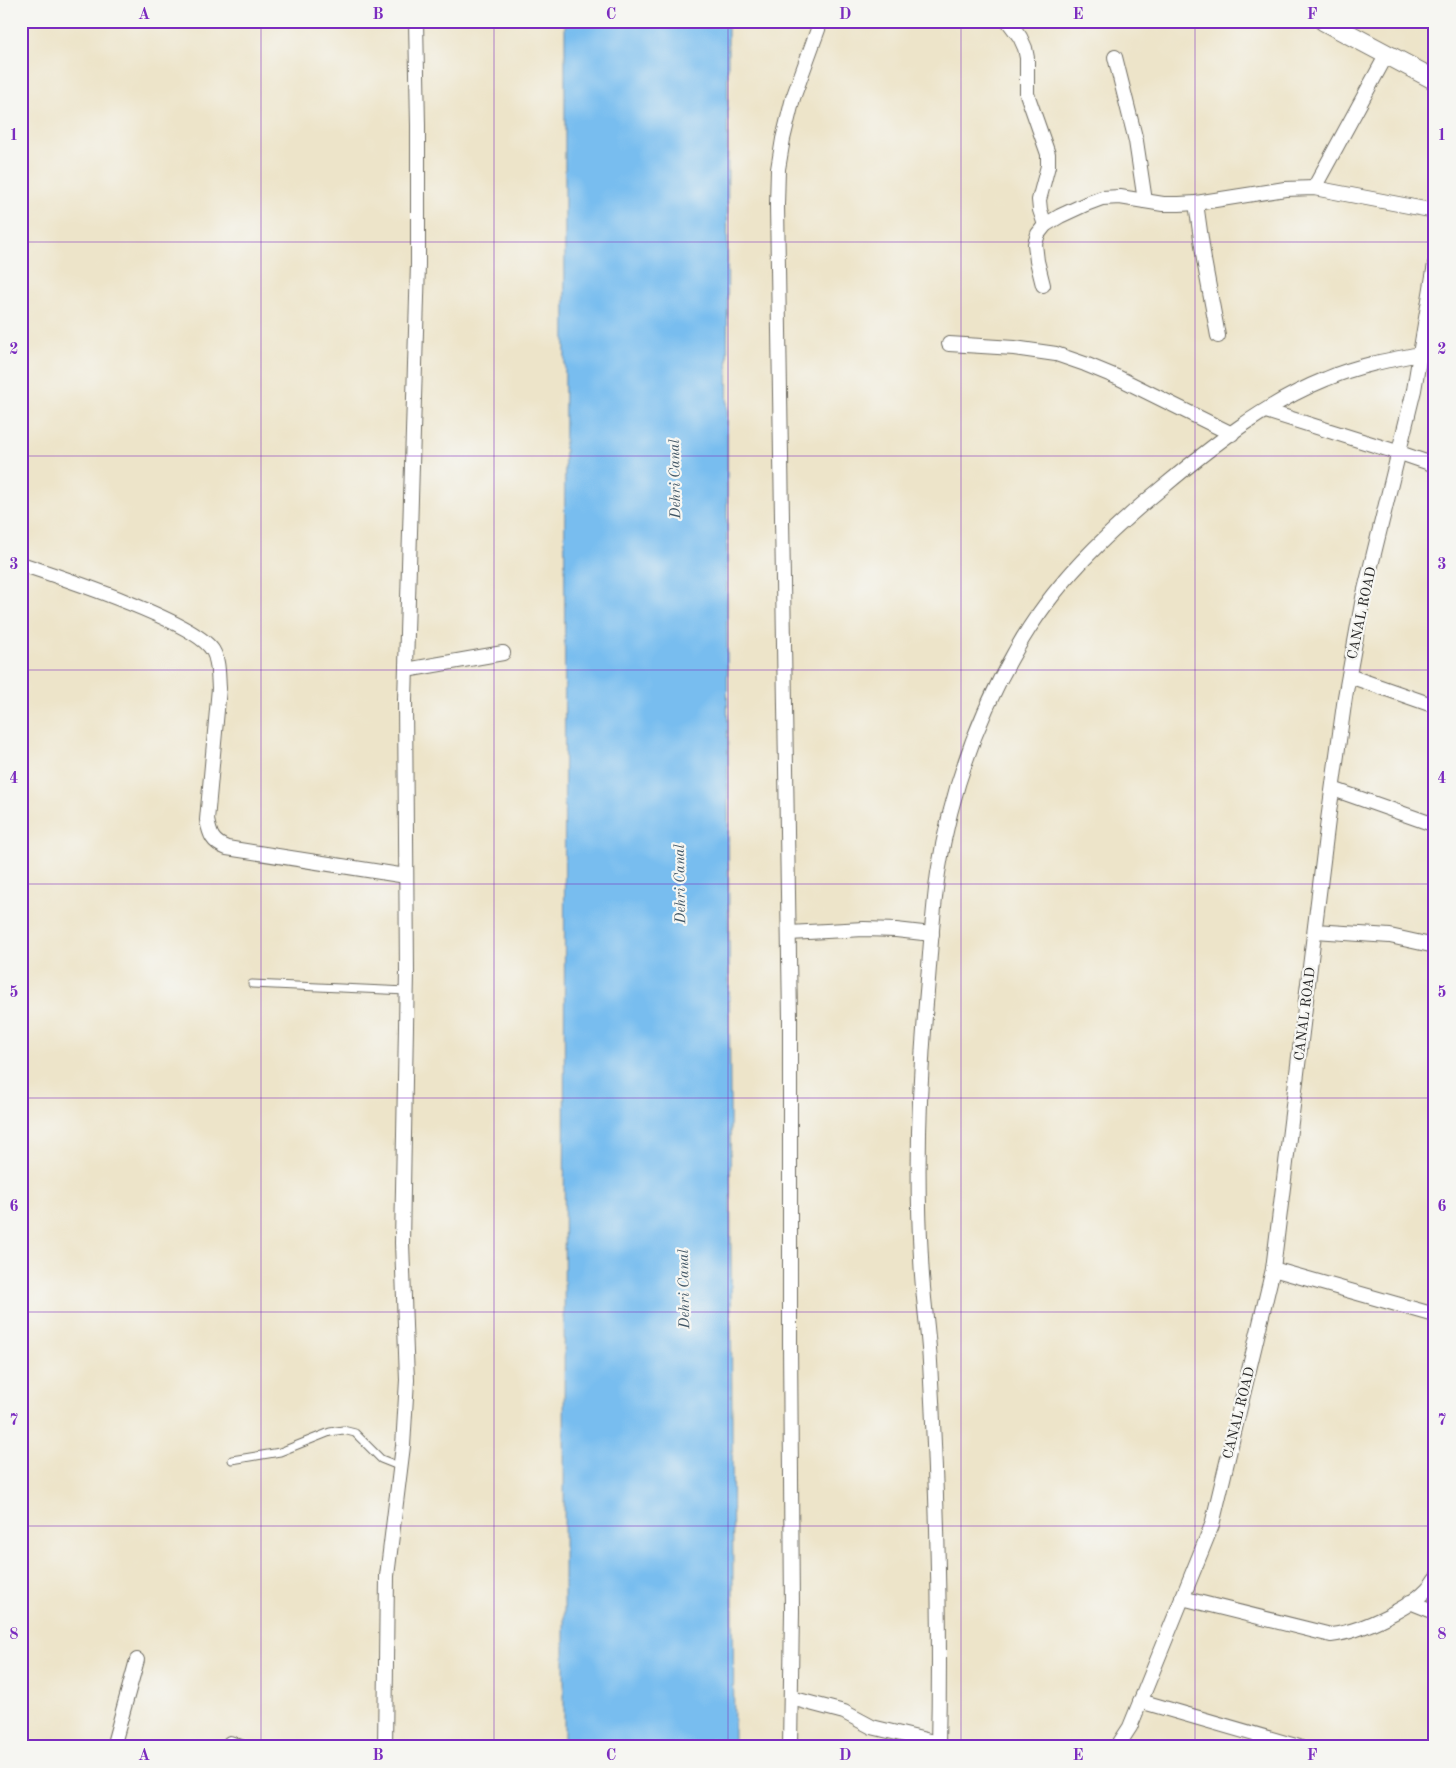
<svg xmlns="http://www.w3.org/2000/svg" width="1456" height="1768" viewBox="0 0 1456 1768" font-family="'Old Standard TT',serif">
<rect width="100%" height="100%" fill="#f6f6f2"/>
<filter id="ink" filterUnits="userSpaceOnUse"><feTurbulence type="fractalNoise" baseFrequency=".02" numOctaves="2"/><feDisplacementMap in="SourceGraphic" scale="10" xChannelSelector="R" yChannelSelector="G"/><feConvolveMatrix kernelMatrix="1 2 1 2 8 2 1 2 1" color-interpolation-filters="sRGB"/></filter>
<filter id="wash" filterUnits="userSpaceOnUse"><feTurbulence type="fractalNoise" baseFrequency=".0096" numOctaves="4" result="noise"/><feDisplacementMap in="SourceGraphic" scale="20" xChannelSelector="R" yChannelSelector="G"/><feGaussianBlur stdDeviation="1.12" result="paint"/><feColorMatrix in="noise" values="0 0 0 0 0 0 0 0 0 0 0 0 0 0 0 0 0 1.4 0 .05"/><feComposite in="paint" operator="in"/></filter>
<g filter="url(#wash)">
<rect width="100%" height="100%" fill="#ede4c9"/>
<!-- water -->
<polygon fill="#78bdef" stroke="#52748d" points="565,21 728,21 727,613 734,1747 564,1747"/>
</g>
<g filter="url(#ink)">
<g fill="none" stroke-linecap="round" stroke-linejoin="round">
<!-- service casing -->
<g stroke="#6f6c62" stroke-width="9">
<g id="service">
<polyline points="252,984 407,991"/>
<polyline points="232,1460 280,1452 330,1432 343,1430 355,1433 381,1459 401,1467"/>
</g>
</g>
<!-- minor casing -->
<g stroke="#6f6c62" stroke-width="16">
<g id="minor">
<polyline points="1008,21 1020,37 1025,48 1027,58 1027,94 1048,154 1048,166 1039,200 1040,210 1045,225"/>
<polyline points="1115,57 1136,141 1145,201"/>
<polyline points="1314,188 1387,54"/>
<polyline points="1196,203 1204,260 1218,336"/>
<polyline points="1043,285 1037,261 1035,244 1038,234 1045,225 1060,216 1086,204 1102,198 1120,197 1163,204 1179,204 1196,203 1285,189 1314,188 1435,211"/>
<polyline points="949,344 1014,348 1056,354 1085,364 1119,378 1232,434"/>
<polyline points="1266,411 1400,453 1435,465"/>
<path d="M21,564C57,576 197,622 213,651C219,661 218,677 219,688L207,820C210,835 212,842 227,848L406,876"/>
<polyline points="406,670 503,653"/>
<polyline points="1349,676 1435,706"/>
<polyline points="1333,789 1435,825"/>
<polyline points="1315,931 1390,936 1435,946"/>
<polyline points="789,933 864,929 896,930 932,934"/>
<polyline points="1273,1269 1435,1315"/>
<path d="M1182,1598L1331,1635C1360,1632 1420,1605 1435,1579"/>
<polyline points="1410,1602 1435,1612"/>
<polyline points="791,1698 844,1712 872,1727 938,1743"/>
<polyline points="1140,1701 1299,1747"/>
<polyline points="230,1743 241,1747"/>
<polyline points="113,1747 137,1660"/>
<polyline points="385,1747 387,1576 403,1446 407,1380 402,1243 407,972 405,700 418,264 418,126 416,21"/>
<polyline points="790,1747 792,1611 790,1342 790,1019 777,205 778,169 783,139 793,98 821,21"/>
<path d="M938,1747C941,1619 937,1490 930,1362C928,1327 922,1292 921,1257C916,1172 919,1087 926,1003C930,960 932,916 938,873C950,795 977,718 1016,650C1052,585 1106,534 1163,487C1212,446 1266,403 1326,379C1356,366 1388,360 1420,354"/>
<polyline points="1117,1747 1130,1727 1212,1525 1273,1269 1328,820 1345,697 1363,598 1414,390 1435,264"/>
</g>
</g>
<!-- secondary casing -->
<g stroke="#6f6c62" stroke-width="21">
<polyline id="secondary" points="1324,21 1435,80"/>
</g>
<!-- service -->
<use href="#service" stroke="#fff" stroke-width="7"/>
<!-- minor -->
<use href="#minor" stroke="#fff" stroke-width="14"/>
<!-- secondary -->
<use href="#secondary" stroke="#fff" stroke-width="19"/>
</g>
</g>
<!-- grid -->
<path fill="none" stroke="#7b2cbf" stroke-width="1" stroke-opacity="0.55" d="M261,21V1747M494,21V1747M728,21V1747M961,21V1747M1195,21V1747M21,242H1435M21,456H1435M21,670H1435M21,884H1435M21,1098H1435M21,1312H1435M21,1526H1435"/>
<g text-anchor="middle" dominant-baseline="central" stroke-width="4.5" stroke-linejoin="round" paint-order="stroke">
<!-- street labels -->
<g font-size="14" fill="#2b2b2b" stroke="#f6f6f2">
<text transform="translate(1362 613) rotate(-78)">CANAL ROAD</text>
<text transform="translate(1305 1014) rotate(-83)">CANAL ROAD</text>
<text transform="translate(1239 1413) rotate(-76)">CANAL ROAD</text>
</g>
<!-- water labels -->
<g font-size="15" font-style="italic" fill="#425766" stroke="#f6f6f2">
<text transform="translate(676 479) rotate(-91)">Dehri Canal</text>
<text transform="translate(681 884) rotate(-91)">Dehri Canal</text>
<text transform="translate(685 1289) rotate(-91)">Dehri Canal</text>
</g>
</g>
<!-- margin -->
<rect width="1456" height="1768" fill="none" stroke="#f6f6f2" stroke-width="55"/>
<rect x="28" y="28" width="1400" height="1712" fill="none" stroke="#7b2cbf" stroke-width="2"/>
<g font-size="16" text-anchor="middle" font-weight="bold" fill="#7b2cbf">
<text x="144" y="19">A</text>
<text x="378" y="19">B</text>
<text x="611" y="19">C</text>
<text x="845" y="19">D</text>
<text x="1078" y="19">E</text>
<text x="1312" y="19">F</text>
<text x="14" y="140">1</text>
<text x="1442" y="140">1</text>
<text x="14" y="354">2</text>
<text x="1442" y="354">2</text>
<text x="14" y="569">3</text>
<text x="1442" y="569">3</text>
<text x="14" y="783">4</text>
<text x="1442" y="783">4</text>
<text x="14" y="997">5</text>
<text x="1442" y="997">5</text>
<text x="14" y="1211">6</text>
<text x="1442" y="1211">6</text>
<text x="14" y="1425">7</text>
<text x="1442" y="1425">7</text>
<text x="14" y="1639">8</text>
<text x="1442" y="1639">8</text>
<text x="144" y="1760">A</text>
<text x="378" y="1760">B</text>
<text x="611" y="1760">C</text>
<text x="845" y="1760">D</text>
<text x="1078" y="1760">E</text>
<text x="1312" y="1760">F</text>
</g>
</svg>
